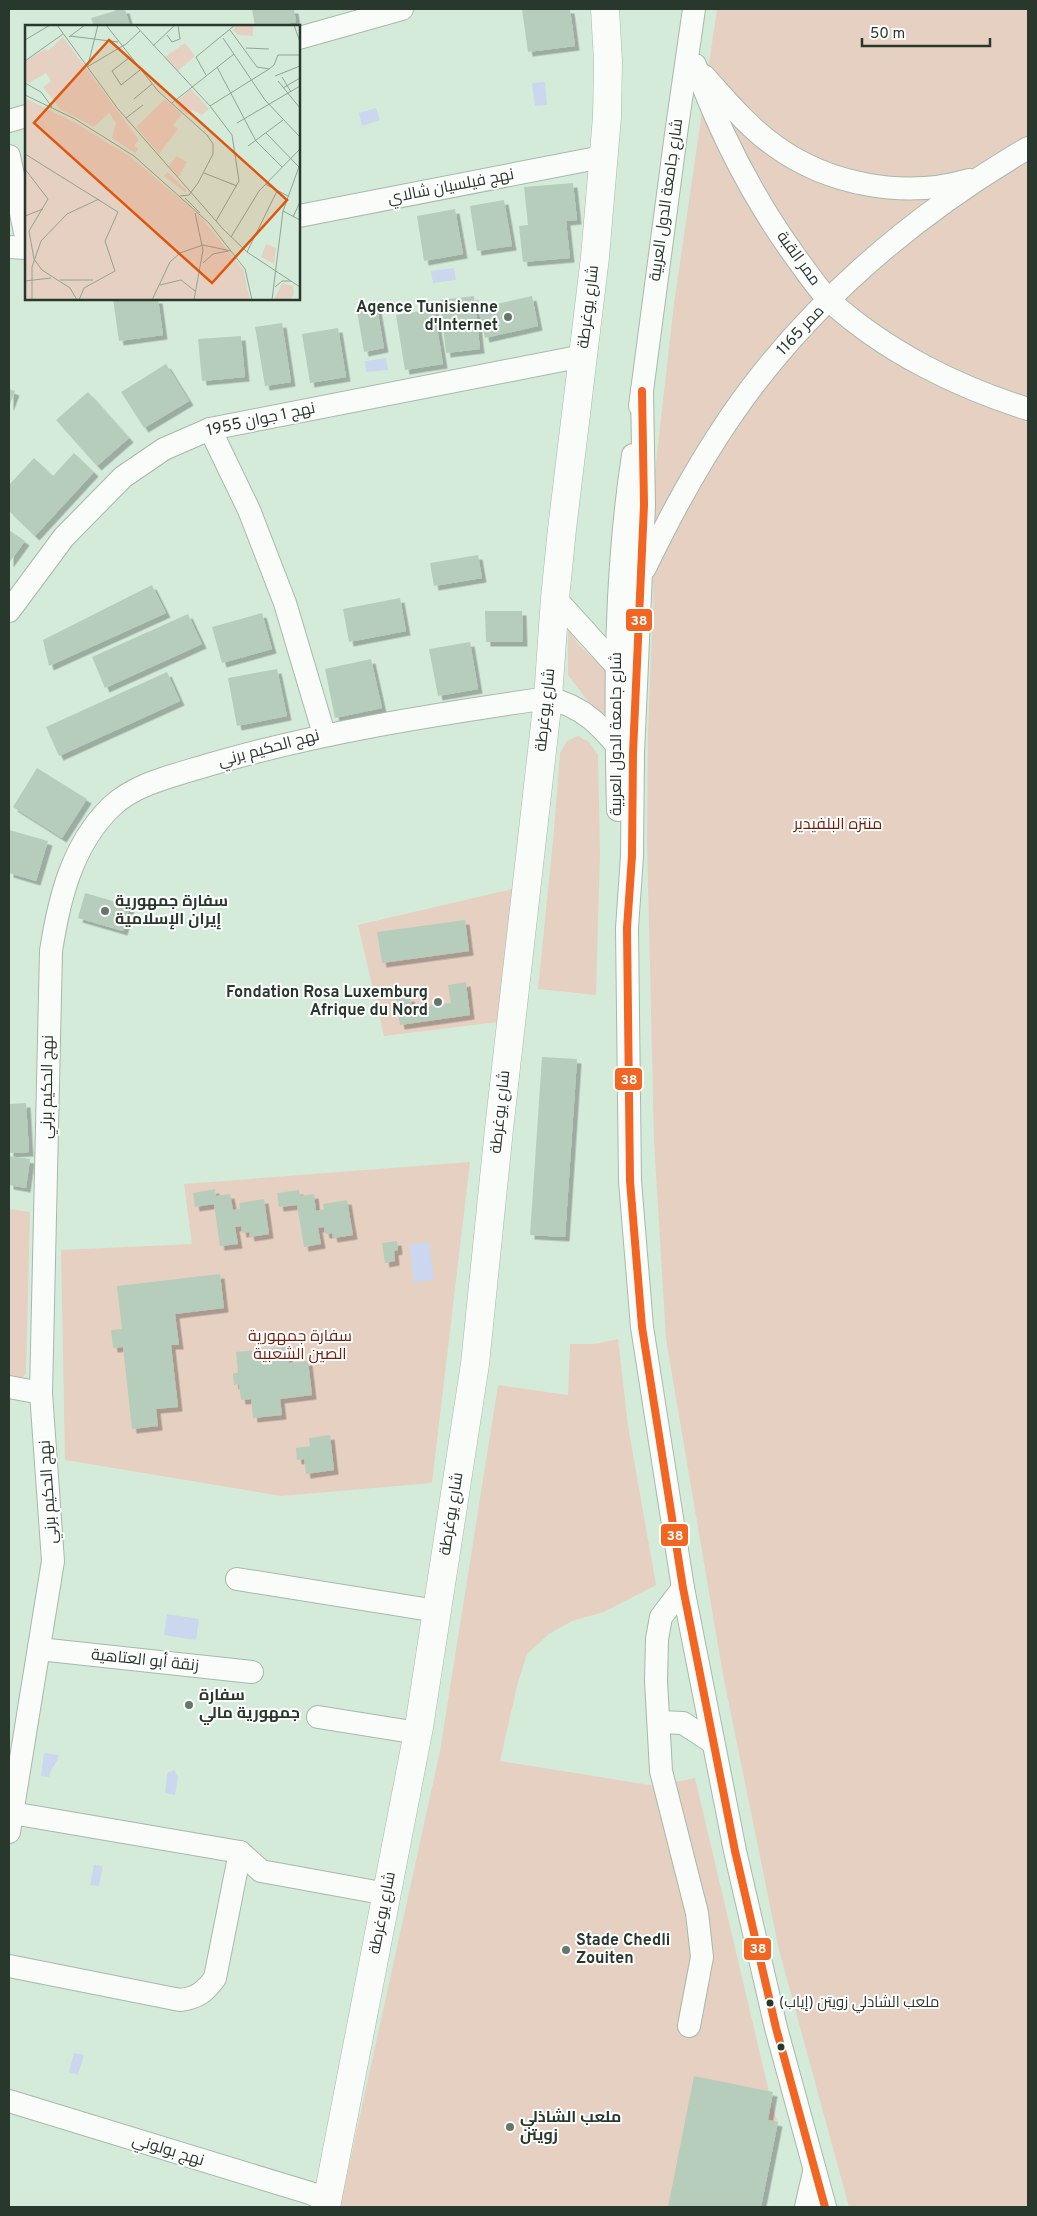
<svg xmlns="http://www.w3.org/2000/svg" width="1037" height="2216" viewBox="0 0 1037 2216" font-family="Overpass,Cairo,sans-serif">
<defs>
<filter id="shadow"><feDropShadow dx="4.5" dy="4.5" stdDeviation="0" flood-color="#0004"/></filter>
</defs>
<rect width="100%" height="100%" fill="#d5ebda"/>
<!-- green -->
<g fill="#e6d0c1">
<polygon points="717,9 1028,9 1028,2207 849,2207 779,1950 723,1675 666,1339 654,1141 647,841 648,732 653,606 652,497 674,304"/>
<polygon points="568,629 578,644 608,673 607,719 587,700 568,675"/>
<polygon points="578,736 589,742 598,755 600,851 596,995 538,989 554,830 560,753 567,741"/>
<polygon points="516,888 498,1022 384,1036 358,925"/>
<polygon points="470,1162 432,1483 281,1496 65,1460 61,1250 192,1244 184,1184"/>
<polygon points="9,1209 30,1212 26,1373 21,1380 9,1381"/>
<polygon points="618,1339 628,1426 656,1585 604,1612 572,1621 549,1634 527,1654 517,1686 500,1761 656,1786 695,1778 774,2113 778,2122 761,2207 340,2207 440,1751 498,1385 568,1395 570,1344 595,1344"/>
</g>
<!-- water -->
<g fill="#cad7ee">
<polygon points="545,82 547,105 535,106 532,83"/>
<polygon points="376,108 380,120 362,126 359,113"/>
<polygon points="454,268 456,280 433,283 431,271"/>
<polygon points="386,358 388,370 366,372 365,361"/>
<polygon points="429,1242 434,1280 414,1282 409,1245"/>
<polygon points="167,1614 199,1619 196,1640 164,1635"/>
<path d="M44,1753L59,1755C58,1763 50,1768 49,1777L41,1776Z"/>
<polygon points="174,1770 178,1777 175,1795 165,1793 167,1773"/>
<polygon points="94,1865 103,1866 99,1886 90,1885"/>
<polygon points="74,2053 84,2055 78,2075 69,2072"/>
</g>
<!-- building -->
<g fill="#b6cdbc" filter="url(#shadow)">
<polygon points="114,9 125,9 130,26 94,26 91,18 115,11"/>
<polygon points="252,9 294,9 296,22 275,26 255,26"/>
<polygon points="522,9 570,9 575,46 528,52"/>
<polygon points="573,183 577,220 566,221 570,258 523,262 519,226 528,225 524,187"/>
<polygon points="504,200 512,246 477,251 470,206"/>
<polygon points="455,209 463,254 424,261 417,216"/>
<polygon points="474,296 480,349 446,353 440,300"/>
<polygon points="532,296 538,326 485,338 478,308"/>
<polygon points="113,299 158,299 163,335 119,341"/>
<polygon points="377,308 384,348 364,352 357,311"/>
<polygon points="434,309 443,364 405,370 396,315"/>
<polygon points="282,323 291,382 265,386 255,327"/>
<polygon points="338,328 346,377 310,383 302,334"/>
<polygon points="241,336 245,377 202,381 198,339"/>
<polygon points="166,364 189,401 144,428 121,392"/>
<polygon points="9,389 15,391 9,407"/>
<polygon points="88,392 129,438 97,466 56,420"/>
<polygon points="74,453 94,472 35,536 9,511 9,485 34,458 53,476"/>
<polygon points="9,530 25,541 9,563"/>
<polygon points="478,555 482,578 434,586 430,563"/>
<polygon points="152,585 166,613 49,666 43,640"/>
<polygon points="400,598 406,631 349,642 343,609"/>
<polygon points="485,611 522,611 523,642 486,642"/>
<polygon points="262,613 272,649 222,663 212,627"/>
<polygon points="188,614 202,644 105,688 92,657"/>
<polygon points="470,642 478,689 438,696 429,649"/>
<polygon points="371,659 382,708 335,718 325,669"/>
<polygon points="277,669 287,716 237,726 228,678"/>
<polygon points="167,672 180,701 59,756 46,727"/>
<polygon points="37,768 87,799 62,838 13,807"/>
<polygon points="9,830 48,841 36,881 9,873"/>
<polygon points="85,893 130,906 123,931 78,918"/>
<polygon points="465,920 469,951 382,963 377,932"/>
<polygon points="466,982 470,1015 400,1025 396,999 410,997 412,1008 451,1003 448,985"/>
<polygon points="542,1057 577,1059 565,1237 530,1235"/>
<polygon points="26,1103 29,1152 9,1153 9,1104"/>
<polygon points="9,1156 30,1159 26,1188 9,1185"/>
<polygon points="215,1189 216,1196 230,1194 233,1210 240,1209 239,1203 264,1199 269,1234 250,1237 249,1232 242,1233 241,1226 235,1227 238,1244 220,1246 214,1204 195,1207 193,1193"/>
<polygon points="299,1190 300,1196 314,1194 316,1211 324,1209 323,1204 347,1200 353,1235 333,1238 332,1233 325,1234 324,1227 318,1228 321,1244 304,1247 297,1205 279,1207 277,1193"/>
<polygon points="397,1241 398,1250 394,1251 395,1261 385,1263 382,1243"/>
<polygon points="220,1274 224,1308 175,1314 179,1345 171,1345 178,1407 156,1409 158,1426 132,1429 123,1347 113,1348 111,1330 122,1329 117,1286"/>
<polygon points="287,1347 289,1363 308,1361 312,1395 280,1399 282,1415 253,1418 251,1399 241,1400 239,1384 234,1385 233,1373 238,1373 236,1352"/>
<polygon points="330,1435 334,1470 306,1474 304,1459 297,1460 296,1448 310,1446 309,1438"/>
<polygon points="694,2076 773,2092 768,2120 778,2122 761,2207 668,2207"/>
</g>
<g fill="none" stroke-linecap="round" stroke-linejoin="round">
<!-- minor casing -->
<g stroke="#a7b8ab" stroke-width="24">
<g id="minor">
<polyline points="299,38 402,9"/>
<path d="M695,65C720,133 753,198 795,256C806,271 817,288 830,301C885,351 957,387 1028,409"/>
<path d="M704,76C726,100 748,127 775,146C829,185 905,199 969,180"/>
<polyline points="9,121 26,116"/>
<polyline points="9,156 26,237"/>
<polyline points="299,216 602,157"/>
<polyline points="9,247 26,248"/>
<polyline points="642,391 644,505 633,753 632,856 627,928 630,1181 642,1327 683,1588 735,1851 776,2028 825,2207"/>
<polyline points="640,406 676,134 694,9"/>
<polyline points="210,429 249,510 285,603 324,734"/>
<path d="M645,568C670,516 697,466 729,419C805,307 912,216 1028,148"/>
<polyline points="555,598 621,671"/>
<polyline points="9,611 64,537 123,477 164,449 210,429 583,356"/>
<path d="M618,810C615,691 615,572 633,455"/>
<polyline points="9,1387 41,1393"/>
<polyline points="237,1579 437,1611"/>
<polyline points="683,1588 661,1617 657,1639 656,1681 661,1771 697,1913 702,1957 689,2026"/>
<polyline points="39,1649 252,1672"/>
<polyline points="318,1717 418,1733"/>
<polyline points="659,1722 683,1723 712,1742"/>
<polyline points="12,1813 240,1852 261,1871 387,1894"/>
<path d="M9,1832L53,1561L41,1393L51,951C59,899 72,845 111,807C136,783 176,775 208,765C321,732 432,715 548,698C590,708 606,733 633,764"/>
<path d="M9,1966L180,2000C197,1998 205,1992 215,1978L240,1852"/>
<polyline points="9,2101 310,2193 327,2201"/>
<polyline points="806,2207 814,2172"/>
</g>
</g>
<!-- major casing -->
<g stroke="#a7b8ab" stroke-width="29">
<polyline id="major" points="326,2207 419,1727 475,1364 499,1129 548,698 555,598 562,529 595,257 607,117 608,61 605,9"/>
</g>
<!-- minor -->
<use href="#minor" stroke="#f9fcf9" stroke-width="22"/>
<!-- major -->
<use href="#major" stroke="#f9fcf9" stroke-width="28"/>
<!-- bus-1 casing -->
<g stroke="#fff" stroke-width="11">
<polyline id="bus-1" points="642,391 644,505 633,753 632,856 627,928 630,1181 642,1327 683,1588 735,1851 776,2028 825,2207"/>
</g>
<!-- bus-1 -->
<use href="#bus-1" stroke="#f26522" stroke-width="8"/>
</g>
<!-- markers -->
<g fill="#65776a" stroke="#fff" stroke-width="2">
<circle cx="508" cy="317" r="5"/>
<circle cx="105" cy="911" r="5"/>
<circle cx="438" cy="1002" r="5"/>
<circle cx="189" cy="1705" r="5"/>
<circle cx="566" cy="1950" r="5"/>
<circle cx="510" cy="2127" r="5"/>
</g>
<g fill="#28382d" stroke="#fff" stroke-width="2">
<circle cx="770" cy="2003" r="4.5"/>
<circle cx="781" cy="2047" r="4.5"/>
</g>
<g text-anchor="middle" dominant-baseline="central" stroke-width="4" stroke-linejoin="round" paint-order="stroke">
<!-- bus labels -->
<g font-size="15" fill="#28382d" stroke="#fff" text-anchor="start">
<text x="779" y="2003">ملعب الشادلي زويتن (إياب)</text>
</g>
<!-- street labels -->
<g font-size="16" fill="#28382d" stroke="#fff">
<text transform="translate(451 187) rotate(-11)">نهج فيلسيان شالاي</text>
<text transform="translate(667 200) rotate(-82)">شارع جامعة الدول العربية</text>
<text transform="translate(798 259) rotate(54)">ممر القبة</text>
<text transform="translate(589 307) rotate(-83)">شارع يوغرطة</text>
<text transform="translate(801 331) rotate(-47)">ممر 1165</text>
<text transform="translate(261 420) rotate(-12)">نهج 1 جوان 1955</text>
<text transform="translate(546 710) rotate(-84)">شارع يوغرطة</text>
<text transform="translate(617 734) rotate(-90)">شارع جامعة الدول العربية</text>
<text transform="translate(269 749) rotate(-15)">نهج الحكيم برني</text>
<text transform="translate(48 1087) rotate(-89)">نهج الحكيم برني</text>
<text transform="translate(501 1112) rotate(-84)">شارع يوغرطة</text>
<text transform="translate(49 1492) rotate(-94)">نهج الحكيم برني</text>
<text transform="translate(452 1514) rotate(-81)">شارع يوغرطة</text>
<text transform="translate(145 1661) rotate(6)">زنقة أبو العتاهية</text>
<text transform="translate(383 1913) rotate(-79)">شارع يوغرطة</text>
<text transform="translate(168 2151) rotate(17)">نهج بولوني</text>
</g>
<!-- poi labels -->
<g font-size="16" font-weight="bold" fill="#28382d" stroke="#fff" text-anchor="start">
<text x="498" y="308" text-anchor="end">Agence Tunisienne<tspan x="498" dy="18">d'Internet</tspan></text>
<text x="115" y="902">سفارة جمهورية<tspan x="115" dy="18">إيران الإسلامية</tspan></text>
<text x="428" y="993" text-anchor="end">Fondation Rosa Luxemburg<tspan x="428" dy="18">Afrique du Nord</tspan></text>
<text x="199" y="1696">سفارة<tspan x="199" dy="18">جمهورية مالي</tspan></text>
<text x="576" y="1941">Stade Chedli<tspan x="576" dy="18">Zouiten</tspan></text>
<text x="520" y="2118">ملعب الشاذلي<tspan x="520" dy="18">زويتن</tspan></text>
</g>
<!-- park labels -->
<g font-size="16" fill="#731d0b" stroke="#fff">
<text x="838" y="825">منتزه البلفيدير</text>
<text x="300" y="1337">سفارة جمهورية<tspan x="300" dy="18">الصين الشعبية</tspan></text>
</g>
</g>
<!-- overview -->
<g transform="translate(25 25)">
<rect width="275" height="275" fill="#d5ebda"/>
<path d="M211,0H228V11L213,10L208,5ZM38,12L114,115L109,120L113,124L110,128L87,113L91,98L84,88L69,102L35,84L18,62L26,56L21,48L4,58L0,56V36L20,24L23,26ZM160,18L170,31L153,46L140,32ZM166,64L184,84L177,90L168,85L162,90L150,78ZM0,73L49,97L106,132L175,191L218,244L225,275H0ZM140,74L157,89L148,100L153,104L134,129L111,102ZM151,131L162,137L153,152L144,141ZM143,147L161,165V168L139,151ZM241,219L251,223L249,239L236,232ZM257,258L268,261L269,269L265,275H249Z" fill="#e6d0c1"/>
<path fill="none" stroke="#90a395" stroke-width="1" d="M32,0L93,84L198,204L222,227L275,262M81,0L133,66L182,110L188,119V129L173,158L164,170L155,171M110,0L185,81L207,110L214,156L191,196M269,0L275,17M205,5L232,42L244,44L249,40M142,10L147,17L155,14L153,0M45,11L93,17M44,12L60,0M198,13L240,75L275,112M0,15L25,0M128,21L150,0M221,23L244,24M105,32L87,46L96,60L115,45M0,36L38,9M63,40L73,0M249,40L253,30H275M62,42L101,19L115,6M192,42L231,116L257,142M181,50L171,32L210,0M250,51L275,41M257,52L266,67M253,56L275,83M0,58L16,67L27,82M258,63L275,53M0,70L50,94L109,131L184,198M109,74L127,59M147,78L209,29M185,81L244,44M101,93L118,80M212,98L275,61M241,108L274,142M223,121L258,95M0,129L93,187L80,216L90,246L59,263L54,275M0,144L23,174L4,206L9,234L17,245L45,263L52,275M179,148L212,161M240,159L263,171M160,173L175,188M258,186L275,195M0,191L18,184M268,192L275,177M184,198L220,244L227,275M206,212L234,166L275,124M222,227L252,166M178,238L188,229L203,226M35,255H68M0,256L26,253M135,260L156,255L170,266M250,262L257,256H266M7,275V242L16,216L42,189L74,174M127,275L145,237L155,228L178,220L206,226M169,275L178,225L170,188M247,275L258,186L275,139"/>
<path fill="#de570e" fill-opacity="0.15" stroke="#de570e" stroke-width="2.5" d="M84,15L262,175L187,258L9,98Z"/>
<rect width="275" height="275" fill="none" stroke="#28382d" stroke-width="2.5"/>
</g>
<g stroke="#fff" stroke-width="2">
<rect x="625" y="608" width="28" height="24" rx="5" fill="#f26522"/>
<rect x="614" y="1067" width="29" height="24" rx="5" fill="#f26522"/>
<rect x="660" y="1523" width="29" height="24" rx="5" fill="#f26522"/>
<rect x="743" y="1937" width="29" height="24" rx="5" fill="#f26522"/>
</g>
<g font-size="14" text-anchor="middle" font-weight="bold" fill="#fff">
<text x="639" y="625">38</text>
<text x="629" y="1084">38</text>
<text x="675" y="1540">38</text>
<text x="758" y="1953">38</text>
</g>
<!-- border -->
<rect width="1037" height="2216" fill="none" stroke="#28382d" stroke-width="20"/>
<!-- scale -->
<path d="M862 38v8h128v-8" fill="none" stroke="#28382d" stroke-width="2.5"/>
<text x="870" y="38" font-size="15" fill="#28382d" stroke="#ffffff" stroke-width="4" paint-order="stroke">50 m</text>
</svg>
